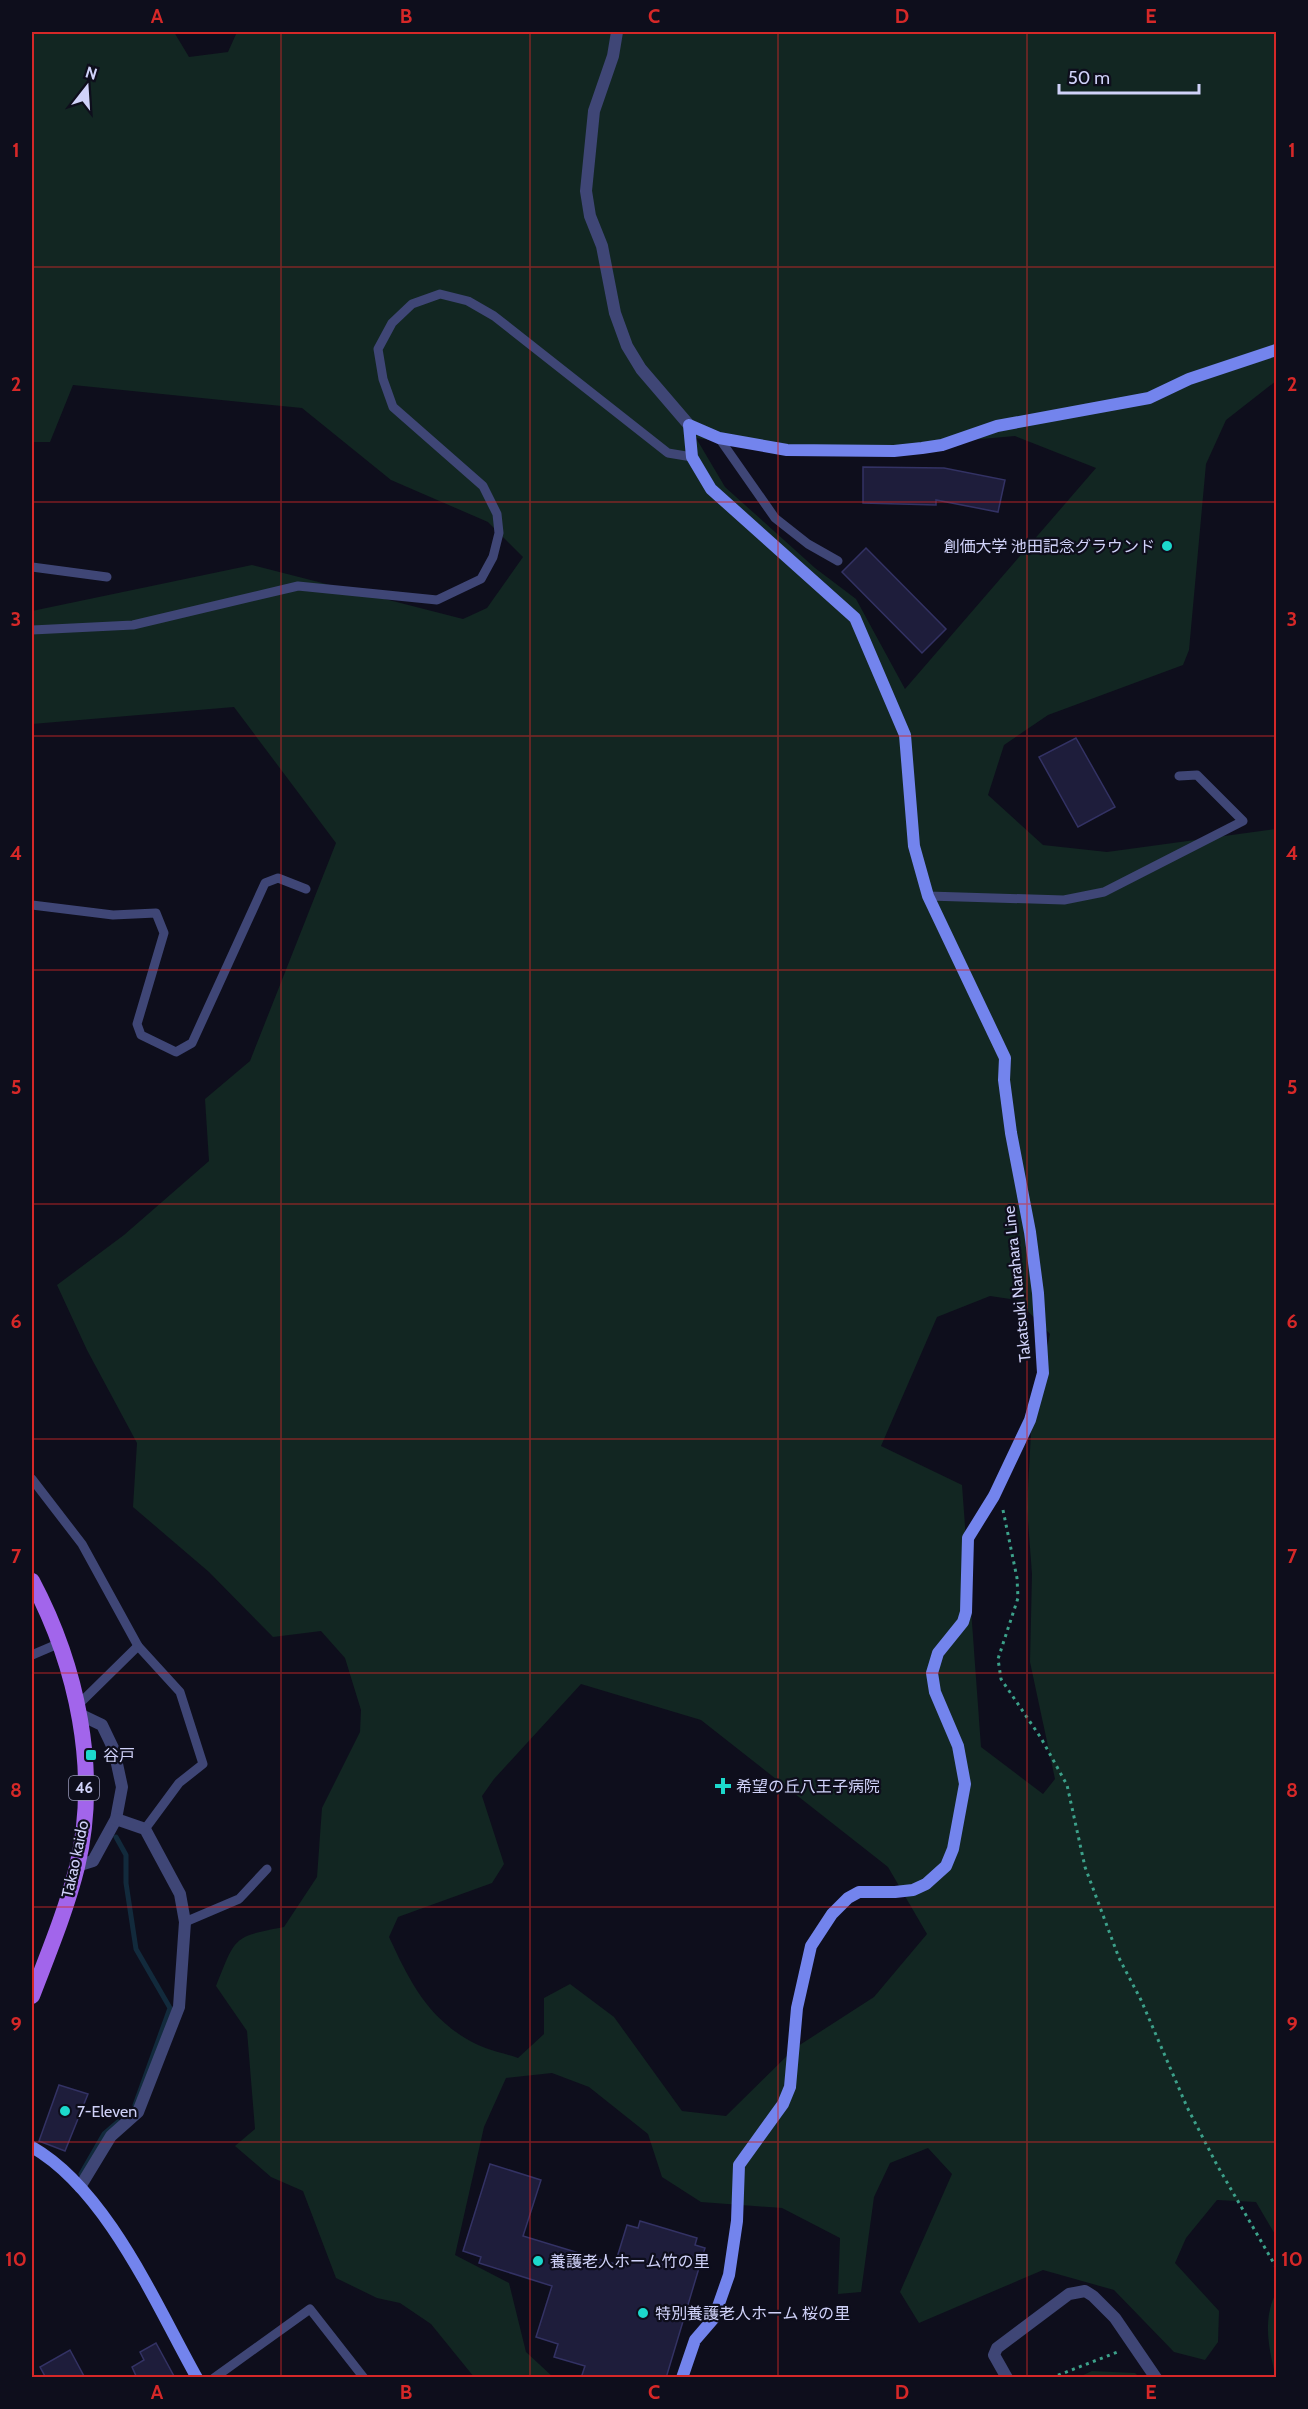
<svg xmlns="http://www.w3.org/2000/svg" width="1308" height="2409" viewBox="0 0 1308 2409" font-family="Cabin,'Noto Sans JP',sans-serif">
<rect width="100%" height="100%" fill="#0e0e1c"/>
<!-- green -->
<g fill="#122622" fill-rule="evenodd">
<path d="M32,32H174L189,57L228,52L237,32H1276V381L1226,420L1206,464L1189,650L1183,665L1048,715L1004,745L988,795L1043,845L1107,852L1276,829V2236L1256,2202L1217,2200L1186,2238L1175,2263L1219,2311L1218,2342L1205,2360L1174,2352L1114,2290L1043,2270L919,2323L900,2292L952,2174L928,2148L890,2163L874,2197L861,2292L838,2294L840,2238L782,2208L701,2202L662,2177L648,2134L589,2087L552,2073L506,2078L484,2127L455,2255L509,2283L526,2352L553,2377H474L431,2324L400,2303L377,2298L336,2278L303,2191L271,2177L235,2146L255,2129L247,2031L216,1986C236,1937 232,1937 284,1927L317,1877L322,1808L360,1732L361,1710L345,1658L321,1631L273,1637L209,1572L133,1507L137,1443L87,1350L57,1285L124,1235L209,1161L205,1099L250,1061L336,843L234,707L32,724V611L252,565L463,619L487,608L523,557L488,522L391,480L302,408L73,385L50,442H32ZM1015,436L1096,468L905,689L856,599L815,568L725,487L696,438L811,454ZM990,1296L1017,1300L1050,1334L1032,1413L1027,1508L1032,1574L1030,1662L1055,1779L1043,1794L981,1747L962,1485L881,1446L937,1317ZM581,1684L701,1720L888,1867L927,1934L874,1997L795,2048L726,2116L682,2111L614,2017L570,1984L544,1998V2034L518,2058C504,2053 487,2050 474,2043C428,2019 410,1982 389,1937L398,1917L492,1883L504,1864L482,1796L494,1779Z"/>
<path d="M1276,2293V2378C1269,2349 1262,2320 1276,2293Z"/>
<polygon points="1092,2371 1135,2373 1139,2377 1079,2377"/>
</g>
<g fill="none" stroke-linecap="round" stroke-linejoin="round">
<!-- stream -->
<g stroke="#122a3c" stroke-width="5">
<polyline points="116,1837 126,1855 126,1883 136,1949 170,2008 135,2105"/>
<polyline points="81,2174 104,2134 118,2122"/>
</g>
</g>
<!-- building -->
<g fill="#1e1d3b" stroke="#333264" stroke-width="1.5">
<polygon points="863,467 944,468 1005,480 998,512 936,500 936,505 863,503"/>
<polygon points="866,548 946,629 922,653 842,572"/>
<polygon points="1076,738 1115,807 1078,827 1039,757"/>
<polygon points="59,2085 88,2094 65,2151 39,2141"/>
<polygon points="490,2164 541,2180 523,2236 615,2264 627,2225 638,2228 640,2221 697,2238 695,2245 705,2248 666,2378 581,2378 585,2366 554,2357 558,2344 536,2337 552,2286 479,2263 481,2257 463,2251"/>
<polygon points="156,2343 175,2378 137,2378 132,2367 144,2360 140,2352"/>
<polygon points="70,2350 85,2378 46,2378 40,2367"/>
</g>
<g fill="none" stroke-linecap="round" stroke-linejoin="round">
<!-- path -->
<g stroke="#3ca18a" stroke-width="3" stroke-dasharray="3 4.5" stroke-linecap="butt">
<polyline points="1003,1510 1017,1578 1018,1598 998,1659 1001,1679 1041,1738 1067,1785 1085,1867 1119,1958 1141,2000 1187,2107 1217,2165 1276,2267"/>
<polyline points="1051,2378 1120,2351"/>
</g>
<!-- service -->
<g stroke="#3f4676" stroke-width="9">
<polyline points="719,438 775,518 808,544 838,561"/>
<polyline points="32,567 107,577"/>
<polyline points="32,630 133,625 298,586 437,600 481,579 493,557 499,533 497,514 483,486 393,407 383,379 378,349 392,323 412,304 440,294 468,301 494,316 668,453 692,457"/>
<polyline points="928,896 1064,900 1104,892 1243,821 1197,775 1179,776"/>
<polyline points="32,905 113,915 156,913 164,933 137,1024 141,1035 176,1052 192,1043 265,883 278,878 306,889"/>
<polyline points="32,1479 82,1544 138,1646 180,1692 203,1764 179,1783 145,1829"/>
<polyline points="32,1655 60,1643"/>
<polyline points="78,1705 138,1646"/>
<polyline points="185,1922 239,1899 267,1869"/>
<polyline points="214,2378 310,2309 364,2378"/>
</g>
<!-- minor -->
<g stroke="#3f4676" stroke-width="12">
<polyline points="617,32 613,56 594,111 586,191 590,216 602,246 615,313 627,346 641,369 689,425"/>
<polyline points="77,1866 93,1861 116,1819 122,1787 114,1750 102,1725 79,1714"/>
<polyline points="80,2187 111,2136 138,2112 179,2007 185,1922 180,1894 145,1829 116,1819"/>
<polyline points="1007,2378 994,2355 997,2348 1069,2294 1085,2291 1093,2296 1115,2318 1156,2378"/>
</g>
<!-- secondary -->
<g stroke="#7384ed" stroke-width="12">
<path d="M32,2147C107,2190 155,2303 197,2378"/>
<polyline points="682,2378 695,2340 714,2318 729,2275 737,2221 739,2165 783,2104 790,2087 797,2008 811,1946 832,1914 848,1898 859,1892 895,1892 913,1890 926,1884 946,1866 953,1849 965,1784 958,1746 935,1692 932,1673 938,1653 963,1622 966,1612 968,1538 994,1496 1030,1420 1043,1373 1038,1293 1030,1232 1011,1133 1004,1080 1005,1058 928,896 914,846 905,735 855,618 711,489 692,457 689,425 719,438 787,450 894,451 922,448 942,445 997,426 1149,398 1189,379 1276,350"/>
</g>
<!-- primary -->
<path stroke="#a265eb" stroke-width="16" d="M32,1581C77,1666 100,1771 77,1867C66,1911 48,1954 32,1996"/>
</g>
<!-- grid -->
<path fill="none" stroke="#d62828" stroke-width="1.5" stroke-opacity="0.55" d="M281,32V2378M530,32V2378M778,32V2378M1027,32V2378M32,267H1276M32,502H1276M32,736H1276M32,970H1276M32,1204H1276M32,1439H1276M32,1673H1276M32,1907H1276M32,2142H1276"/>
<!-- markers -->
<g fill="#1cd9cc" stroke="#0e0e1c" stroke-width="2">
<circle cx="1167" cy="546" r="6"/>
<rect x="85" y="1749" width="12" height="12" rx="3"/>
<path d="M720 1777h6v6h6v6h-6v6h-6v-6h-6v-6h6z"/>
<circle cx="65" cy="2111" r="6"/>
<circle cx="538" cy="2261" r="6"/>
<circle cx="643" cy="2313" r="6"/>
</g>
<g text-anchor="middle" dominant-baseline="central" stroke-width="4.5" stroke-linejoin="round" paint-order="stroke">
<!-- shield labels -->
<rect fill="#0e0e1c" stroke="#9697b7" stroke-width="1.5" x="69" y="1776" width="30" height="24" rx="4.5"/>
<g font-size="15" font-weight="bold" fill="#d0d2f9">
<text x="84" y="1788">46</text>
</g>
<!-- poi labels -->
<g font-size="16" fill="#d0d2f9" stroke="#0e0e1c" text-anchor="start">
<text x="1155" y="546" text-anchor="end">創価大学 池田記念グラウンド</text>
<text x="103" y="1755">谷戸</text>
<text x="736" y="1786">希望の丘八王子病院</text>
<text x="77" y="2111">7-Eleven</text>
<text x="550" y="2261">養護老人ホーム竹の里</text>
<text x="655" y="2313">特別養護老人ホーム 桜の里</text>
</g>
<!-- street labels -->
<g font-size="16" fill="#d0d2f9" stroke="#0e0e1c">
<text transform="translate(1017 1284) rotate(-96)">Takatsuki Narahara Line</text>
<text transform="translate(75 1859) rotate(-78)">Takao kaido</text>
</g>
</g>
<!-- border -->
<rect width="1308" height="2409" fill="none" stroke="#0e0e1c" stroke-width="66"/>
<!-- north arrow -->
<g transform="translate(87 87) rotate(17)" stroke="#0e0e1c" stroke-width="4.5" paint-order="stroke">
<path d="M0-4.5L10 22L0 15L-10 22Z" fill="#d0d2f9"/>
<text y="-9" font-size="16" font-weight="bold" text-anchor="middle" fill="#d0d2f9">N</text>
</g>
<!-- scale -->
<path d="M1059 84v9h140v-9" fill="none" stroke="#d0d2f9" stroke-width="3"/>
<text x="1068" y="84" font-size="18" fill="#d0d2f9" stroke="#0e0e1c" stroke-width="4.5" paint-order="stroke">50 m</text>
<rect x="33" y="33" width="1242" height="2343" fill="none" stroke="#d62828" stroke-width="2"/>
<g font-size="20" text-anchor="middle" font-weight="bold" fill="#d62828">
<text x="157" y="23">A</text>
<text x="406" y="23">B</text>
<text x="654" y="23">C</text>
<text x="902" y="23">D</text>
<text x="1151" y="23">E</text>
<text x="16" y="157">1</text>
<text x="1292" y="157">1</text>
<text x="16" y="391">2</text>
<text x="1292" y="391">2</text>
<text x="16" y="626">3</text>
<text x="1292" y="626">3</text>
<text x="16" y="860">4</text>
<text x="1292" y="860">4</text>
<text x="16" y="1094">5</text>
<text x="1292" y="1094">5</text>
<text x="16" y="1328">6</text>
<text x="1292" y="1328">6</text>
<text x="16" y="1563">7</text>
<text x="1292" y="1563">7</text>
<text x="16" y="1797">8</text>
<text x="1292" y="1797">8</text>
<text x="16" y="2031">9</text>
<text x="1292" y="2031">9</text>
<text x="16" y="2266">10</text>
<text x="1292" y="2266">10</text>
<text x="157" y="2399">A</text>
<text x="406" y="2399">B</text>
<text x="654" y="2399">C</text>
<text x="902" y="2399">D</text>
<text x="1151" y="2399">E</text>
</g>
</svg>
